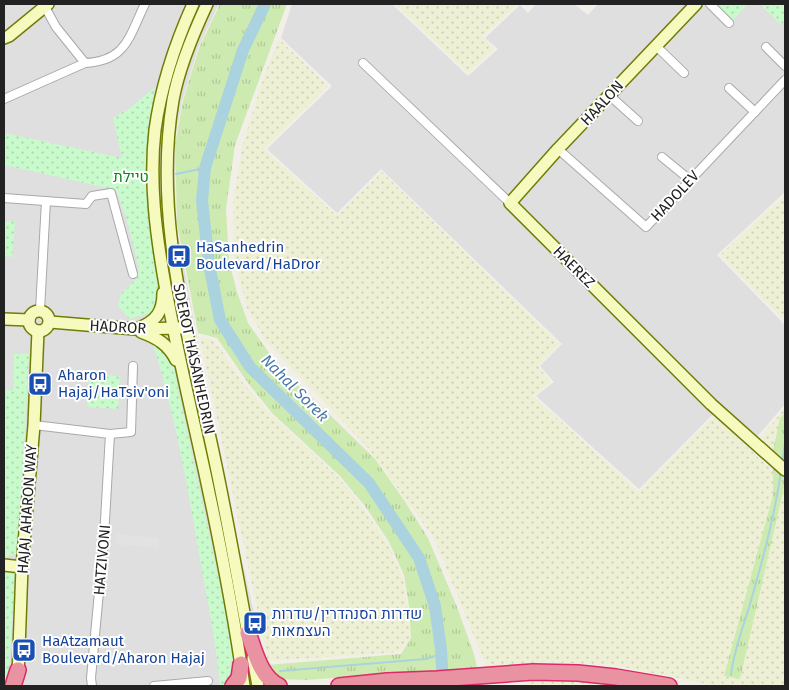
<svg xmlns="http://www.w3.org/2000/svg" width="789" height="690" viewBox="0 0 789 690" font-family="'Fira Sans',Heebo,sans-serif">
<defs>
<pattern id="farmland-dots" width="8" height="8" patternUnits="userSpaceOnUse" patternTransform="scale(1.25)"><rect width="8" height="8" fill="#eef0d5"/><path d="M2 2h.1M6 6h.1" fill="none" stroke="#ccceb7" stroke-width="1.8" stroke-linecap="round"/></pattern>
<pattern id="grass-tufts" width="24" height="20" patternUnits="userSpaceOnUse" patternTransform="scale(1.25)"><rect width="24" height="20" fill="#cdebb0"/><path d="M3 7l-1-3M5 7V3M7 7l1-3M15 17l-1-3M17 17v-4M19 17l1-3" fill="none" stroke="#b0c997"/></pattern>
<pattern id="park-dots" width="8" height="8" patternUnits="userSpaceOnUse" patternTransform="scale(1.25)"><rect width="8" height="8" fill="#c8facc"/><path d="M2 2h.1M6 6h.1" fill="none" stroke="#acd6af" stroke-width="1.8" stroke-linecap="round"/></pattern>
</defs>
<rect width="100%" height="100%" fill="#f2efe9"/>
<!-- residential -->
<g fill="#e0dfdf">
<polygon points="4,4 219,4 198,48 182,102 174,143 176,224 225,488 271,686 4,686"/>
<polygon points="292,4 392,4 468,76 498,49 485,38 520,5 528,13 536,4 574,4 588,15 598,4 785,4 785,192 717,255 785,325 785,404 756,438 785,462 785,480 714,413 639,489 536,396 554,382 540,366 562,344 381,169 337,213 267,149 332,86 281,38"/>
</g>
<!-- farmland -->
<g fill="url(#farmland-dots)">
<polygon points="395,4 518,4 482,37 494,49 468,73"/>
<polygon points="279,39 328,86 264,149 337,216 382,172 559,344 538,366 550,382 533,396 639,492 714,416 785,483 785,686 718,686 612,665 544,662 487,668 434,538 369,449 265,340 247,308 234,258 233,201 243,143 264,76"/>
<polygon points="785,195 785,321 720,255"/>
<polygon points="200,337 212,340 219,347 243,383 269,413 337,476 355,497 388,544 403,579 408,613 410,638 398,652 268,661"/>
<polygon points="785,408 785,459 760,438"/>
<polygon points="580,679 611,686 522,686 530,682"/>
</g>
<!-- grass -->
<g fill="url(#grass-tufts)">
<polygon points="220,4 287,4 235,145 226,209 229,261 237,292 248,323 281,370 327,412 375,459 404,500 428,538 436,557 457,607 474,654 477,668 306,680 277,679 267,665 401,654 411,638 409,606 404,575 389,542 365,506 340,476 272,413 248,383 217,338 198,333 177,223 175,144 183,101 199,48"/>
<polygon points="785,413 785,479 783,492 740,679 724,676 773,495 773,451 780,418"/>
</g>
<!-- park -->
<g fill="url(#park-dots)">
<polygon points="716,4 748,4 733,20"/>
<polygon points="760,4 785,4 785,20 781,25"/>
<polygon points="154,88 151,151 153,221 159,290 154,312 129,319 118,306 121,294 136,279 139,269 126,217 116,190 4,165 4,133 122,158 113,118 130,108"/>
<polygon points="4,221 15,222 12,257 4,256"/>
<path d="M152,341L171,355L229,627L235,668L231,683L221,686H220C216,642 207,598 199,554C187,483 174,410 152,341Z"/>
<polygon points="14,354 29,354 19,544 16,554 4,557 4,440 6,390 13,390"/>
<polygon points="89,374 120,376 118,409 87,407"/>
<polygon points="4,572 15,573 8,682 6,686 4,686"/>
</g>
<!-- parking -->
<polygon fill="#e2e2e2" points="117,534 159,538 158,548 116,544"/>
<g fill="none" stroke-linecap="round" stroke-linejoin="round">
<!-- stream -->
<g stroke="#aad3df" stroke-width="2">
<polyline points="176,174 205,168"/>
<polyline points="782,461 785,444"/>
<polyline points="280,671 426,659 438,655 441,649"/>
<path d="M731,675C734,648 745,623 752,597C764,556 775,514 781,471"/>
</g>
<!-- river -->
<polyline stroke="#aad3df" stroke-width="12" points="265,4 243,50 205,168 202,201 209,264 220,320 250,367 369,483 419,558 435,606 441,649 443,686"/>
<!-- street casing -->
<g stroke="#a9a9a9" stroke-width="10">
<g id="street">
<polyline points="710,4 729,23"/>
<polyline points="45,7 56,27 85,63"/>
<polyline points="656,46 684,73"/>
<polyline points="766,47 785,66"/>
<polyline points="363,63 510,203"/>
<polyline points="729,88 755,112"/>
<polyline points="609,95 638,121"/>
<path d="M4,99L85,63C127,61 129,36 145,4"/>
<polyline points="558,149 646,227 785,80"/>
<polyline points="662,157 690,180"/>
<polyline points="4,198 86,204 92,196 111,193 133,274"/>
<polyline points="40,310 46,201"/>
<polyline points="34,425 110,434 104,538 91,678 92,686"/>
<polyline points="110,434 131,432 133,366"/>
<polyline points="154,686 208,681"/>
</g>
</g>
<!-- secondary casing -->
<g stroke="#707d05" stroke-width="14">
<g id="secondary">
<path d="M193,4C175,44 161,86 155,130C149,182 156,234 165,285C174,334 185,384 196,433C215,517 232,601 244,686"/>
<path d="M207,4C193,34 179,67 173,100C154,211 185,321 208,429C224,499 236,570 249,640"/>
<polyline points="696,4 558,149 510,203 711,404 785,470"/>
<polyline points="4,38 9,36 48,4"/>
<circle cx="39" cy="321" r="10"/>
<polyline points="4,319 29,320"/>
<polyline points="50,322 135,329 180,328"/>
<path d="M139,328C156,321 163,312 163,293"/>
<path d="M141,332C157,338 168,344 176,360"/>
<polyline points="4,565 22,567"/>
<polyline points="253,658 258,686"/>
<polyline points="18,676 22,567 34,425 38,331"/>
</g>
</g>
<!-- highway casing -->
<g stroke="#dc2a67" stroke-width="18">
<g id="highway">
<path d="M248,633C255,651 260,677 279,686"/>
<polyline points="13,686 18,670"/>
<polyline points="233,686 239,678 241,664"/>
<polyline points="339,686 387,681 437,679 533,672 578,673 616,677 669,686"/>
</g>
</g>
<!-- street -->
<use href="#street" stroke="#fff" stroke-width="8"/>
<!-- secondary -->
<use href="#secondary" stroke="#f7fabf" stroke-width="11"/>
<!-- highway -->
<use href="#highway" stroke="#e892a2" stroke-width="15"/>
</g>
<!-- icons -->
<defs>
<g id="bus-square" transform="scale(1.25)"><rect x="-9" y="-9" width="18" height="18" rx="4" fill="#1a4fb4" stroke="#fff"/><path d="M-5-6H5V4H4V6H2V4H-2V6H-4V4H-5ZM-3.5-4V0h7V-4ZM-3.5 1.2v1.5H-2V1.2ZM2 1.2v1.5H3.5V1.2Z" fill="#fff"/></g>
</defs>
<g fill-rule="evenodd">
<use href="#bus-square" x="179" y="256"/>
<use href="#bus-square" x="40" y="384"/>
<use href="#bus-square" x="255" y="623"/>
<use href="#bus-square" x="24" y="650"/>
</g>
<g text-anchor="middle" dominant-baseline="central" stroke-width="4" stroke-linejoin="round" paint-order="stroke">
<!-- street labels -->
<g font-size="15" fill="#222" stroke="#fff">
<text transform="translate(602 103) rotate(-47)">HAALON</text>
<text transform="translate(675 196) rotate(-47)">HADOLEV</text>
<text transform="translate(574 267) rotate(45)">HAEREZ</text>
<text transform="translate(118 327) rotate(3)">HADROR</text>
<text transform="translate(194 359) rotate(78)">SDEROT HASANHEDRIN</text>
<text transform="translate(27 509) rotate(-86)">HAJAJ AHARON WAY</text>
<text transform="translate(102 560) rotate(-85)">HATZIVONI</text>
</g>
<!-- park labels -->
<g font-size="15" fill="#0c8416" stroke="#fff">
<text x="131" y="177">טיילת</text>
</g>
<!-- transit labels -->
<g font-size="15" fill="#164399" stroke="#fff" text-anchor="start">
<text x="196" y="247">HaSanhedrin<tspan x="196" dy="17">Boulevard/HaDror</tspan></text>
<text x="58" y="375">Aharon<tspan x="58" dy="17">Hajaj/HaTsiv'oni</tspan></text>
<text x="272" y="614">שדרות הסנהדרין/שדרות<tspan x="272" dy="17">העצמאות</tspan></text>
<text x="42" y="641">HaAtzamaut<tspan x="42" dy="17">Boulevard/Aharon Hajaj</tspan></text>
</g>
<!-- water labels -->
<g font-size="16" font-style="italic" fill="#4a7aab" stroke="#fff">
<text transform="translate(295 388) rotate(45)">Nahal Sorek</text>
</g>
</g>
<!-- border -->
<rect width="789" height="690" fill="none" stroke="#222222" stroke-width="10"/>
</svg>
